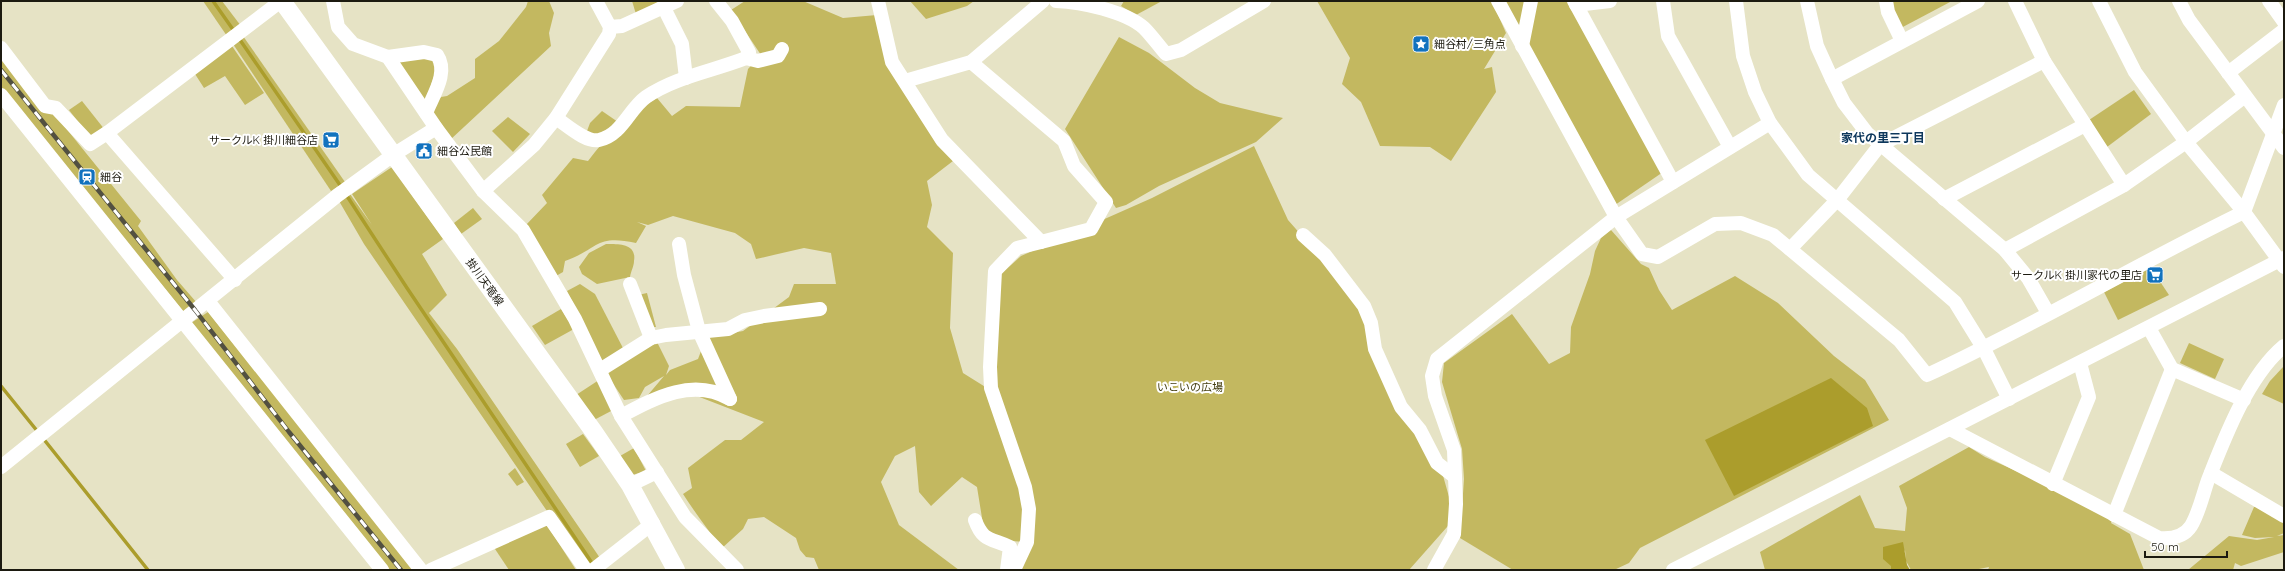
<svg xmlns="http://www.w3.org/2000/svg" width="2285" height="571" viewBox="0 0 2285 571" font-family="Quicksand,'Noto Sans JP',sans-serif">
<rect width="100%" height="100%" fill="#e6e3c5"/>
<!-- green -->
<g fill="#c3b860">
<polygon points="203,1 222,1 241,26 227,36"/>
<polygon points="528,1 549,1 554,13 549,33 551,46 450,140 430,112 441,97 447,96 475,78 475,59 499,41 526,7"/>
<polygon points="632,1 660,1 636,14"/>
<path d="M745,1H803L843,18L877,15L890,61L953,161L927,181L932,205L927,227L953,253L950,328L963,373L987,388L1025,487L1029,509L1028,528L1035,506L1017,445L993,388L1000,275L1021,256L1152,198L1254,146L1288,220L1347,287L1360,310L1367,325L1372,357L1398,408L1409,418L1440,465L1455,518L1409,570H1013L1023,542L993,539L983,524L977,487L962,477L931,506L919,492L915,446L895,456L881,482L899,525L959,570H819L814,558L806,557L800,550L796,538L764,517L748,519L743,529L721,549C709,530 695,513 683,494L692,488L688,468L725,440H741L764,422L684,391L658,398L621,416L642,402L664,376L645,387L639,398L624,400L606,373L657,342L669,366L666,375L670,370L698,359L706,338L743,331L789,297L794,284H836L831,253L804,248L756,259L751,244L735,233L673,216L648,225L637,222L646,226L636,243C595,234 599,249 565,261L563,272L556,276L525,226L547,203L542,195L573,158L588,161C607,136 628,113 657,98L672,116L686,106L740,107L748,69L761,55L731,10Z"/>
<polygon points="910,1 974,1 967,6 926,19"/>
<polygon points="1124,1 1162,1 1136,15 1121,6"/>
<polygon points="1317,1 1492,1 1506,33 1484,69 1492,67 1496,92 1451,161 1430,147 1380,146 1361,102 1342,84 1350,58"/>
<polygon points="1498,1 1573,1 1666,170 1615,205"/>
<polygon points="1887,1 1952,1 1899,29"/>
<polygon points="243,36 345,182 331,191 233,44"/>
<polygon points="1119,37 1149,53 1195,88 1220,103 1283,118 1256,142 1159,186 1126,205 1116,208 1065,129"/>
<polygon points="232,46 264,93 245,105 225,76 204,88 195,74"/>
<polygon points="1,48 141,221 138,226 177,280 197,303 184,312 1,89"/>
<polygon points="422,55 438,63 424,108 393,62"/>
<polygon points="2134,90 2151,114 2107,147 2089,120"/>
<polygon points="82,101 105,130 90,137 69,110"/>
<polygon points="602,111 618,122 598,141 587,131 590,123"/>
<polygon points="508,117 530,134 513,152 492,131"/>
<polygon points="392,167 443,239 422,254 447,295 429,313 457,349 600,558 586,568 364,244 339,201 350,194 372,225 352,194"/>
<polygon points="473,208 482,219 461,234 454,223"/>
<polygon points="1611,230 1641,264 1649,268 1659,290 1672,310 1735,276 1778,303 1834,356 1865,380 1889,420 1640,548 1629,563 1614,570 1513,570 1460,538 1464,479 1462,449 1442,382 1444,363 1512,314 1549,364 1570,353 1571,327 1590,274 1595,251 1601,238"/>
<path d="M606,244C618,244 637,243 634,261C634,266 631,271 630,277L597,284L582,274L579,267L589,253Z"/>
<polygon points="2151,268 2169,295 2118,320 2104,292"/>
<polygon points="580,284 595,294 624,350 602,362 567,291"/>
<polygon points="647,293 656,327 650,327 638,295"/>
<polygon points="561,309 574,329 545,345 532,326"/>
<polygon points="208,312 416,570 387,570 191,323"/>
<polygon points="2189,343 2224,359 2215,379 2180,363"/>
<polygon points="2284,366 2284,404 2262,394 2270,381"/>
<polygon points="599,380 613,410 594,420 576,395"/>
<polygon points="583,434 599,456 580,467 566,444"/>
<polygon points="1969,447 1985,457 2114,515 2111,523 2130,534 2144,570 1988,570 1989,567 1974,570 1911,570 1906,561 1905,550 1894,570 1765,570 1760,552 1860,495 1875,528 1905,531 1907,508 1899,486"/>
<polygon points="634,448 646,471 632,475 620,456"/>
<polygon points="515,468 524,482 517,486 508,474"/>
<polygon points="2254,507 2262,507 2284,523 2284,533 2277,536 2284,535 2284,552 2241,566 2235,563 2233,570 2188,570 2229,536 2257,540 2274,537 2255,538 2242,535"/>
<polygon points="547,525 576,570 509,570 493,546"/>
</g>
<!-- water -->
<g fill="#ab9d2c">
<polygon points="1831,378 1867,408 1873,426 1734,496 1705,440"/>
<polygon points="1903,542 1907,565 1910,570 1891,570 1891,566 1883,559 1883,547"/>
</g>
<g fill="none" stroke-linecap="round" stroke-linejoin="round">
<!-- stream -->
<g stroke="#ab9d2c" stroke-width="3.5">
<polyline points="213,1 234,31"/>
<polyline points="238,37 342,188"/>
<polyline points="345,193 407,288 594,566"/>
<polyline points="1,386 38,432"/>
<polyline points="42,437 148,570"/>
</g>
<!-- minor -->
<g stroke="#fff" stroke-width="14">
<polyline points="333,1 338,27 353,44 388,57 436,128 483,191 523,230 575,319 621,416 685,517 737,570"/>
<polyline points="878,1 892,62 942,140 1041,242 1017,248 995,271 990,367 991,388 1025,487 1029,509 1027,542 1014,570"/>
<path d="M1056,1C1081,2 1125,11 1144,28C1152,36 1159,46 1166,54L1181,50L1264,1"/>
<path d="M1498,1L1616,217L1642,254L1658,257L1715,224L1741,223L1773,235L1899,340L1927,375C2035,325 2137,264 2244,212L2284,105"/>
<polyline points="1574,1 1673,182"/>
<polyline points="1663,1 1668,36 1730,147"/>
<polyline points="1736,1 1743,56 1755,92 1770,123 1808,175 1955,302 1984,349 2009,399"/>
<polyline points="1807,1 1817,46 1832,79 1844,103 1867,133 2005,250 2028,278 2048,313"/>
<polyline points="1886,1 1888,12 1902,41"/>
<polyline points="2015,1 2044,61 2124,185"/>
<polyline points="2099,1 2135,72 2186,142 2244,212 2284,267"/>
<polyline points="2179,1 2189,20 2284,148"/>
<polyline points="2269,1 2284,22"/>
<polyline points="1576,5 1610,1"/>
<polyline points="664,8 682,44 686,78"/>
<polyline points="610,27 622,26 677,1"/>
<polyline points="1522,46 1531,1"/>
<polyline points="1,48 45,106 56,108 90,144 107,133"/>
<path d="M388,57L424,52L437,55C449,73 433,95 426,113"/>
<polyline points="746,58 758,61 778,56 782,49"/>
<polyline points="971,62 1064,141 1074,166 1106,202 1091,229 1041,242"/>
<polyline points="2228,73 2284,30"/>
<polyline points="1832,79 1978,1"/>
<polyline points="905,81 971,62 1043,1"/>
<polyline points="1,95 382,570"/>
<path d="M556,118C567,125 586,143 599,140C622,135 629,109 646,97C675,77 713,71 746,58L749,52L732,21L716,1"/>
<polyline points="483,191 534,145 556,118 609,34 610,27 596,1"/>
<polyline points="1944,199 2085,125"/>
<polyline points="1303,235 1325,255 1364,306 1371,323 1375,349 1401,407 1420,430 1437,463 1455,477"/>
<polyline points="679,244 684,275 699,331 730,399"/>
<polyline points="1790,249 1838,199 1880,145 2044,61"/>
<polyline points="2005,250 2124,185 2186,142 2245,96"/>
<polyline points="235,280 107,133 281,1"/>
<polyline points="630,284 651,338"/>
<polyline points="208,301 421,570"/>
<polyline points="2149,328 2172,369 2244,400"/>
<polyline points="600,370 651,338 666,335 728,329 745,320 764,316 820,309"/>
<path d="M621,416C655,398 693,377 730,399"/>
<path d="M1950,429L2159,538C2171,539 2184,537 2191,526C2199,513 2203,494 2208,480C2225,437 2248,376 2284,346"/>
<polyline points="1,467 338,195 393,155 436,128"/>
<polyline points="2211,473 2284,516"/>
<polyline points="2053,484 2089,397 2080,363"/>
<polyline points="630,485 657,472"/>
<polyline points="2114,515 2172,369"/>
<path d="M975,520C983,542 991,538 1010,547L1007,570"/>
<polyline points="431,570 549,517 586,570"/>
<polyline points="593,570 653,523"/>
<polyline points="1434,570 1454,534 1456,504 1454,450 1435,396 1432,376 1437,359 1616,217 1770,123"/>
<polyline points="1673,570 2284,258"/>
</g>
<!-- major -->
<polyline stroke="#fff" stroke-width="18" points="282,1 594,432 630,485 676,570"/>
<!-- rail casing -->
<g stroke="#525041" stroke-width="4.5">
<polyline id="rail" points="1,70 195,310 289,432 401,570"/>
</g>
<!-- rail -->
<use href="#rail" stroke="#fff" stroke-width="3" stroke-dasharray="9" stroke-linecap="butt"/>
</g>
<!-- icons -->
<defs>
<g id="sight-square" transform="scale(0.9)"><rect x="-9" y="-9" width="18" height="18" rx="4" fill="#1272be" stroke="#fff"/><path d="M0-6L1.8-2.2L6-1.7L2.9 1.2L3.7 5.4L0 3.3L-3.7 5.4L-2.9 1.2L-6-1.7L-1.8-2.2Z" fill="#fff"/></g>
<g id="supermarket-square" transform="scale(0.9)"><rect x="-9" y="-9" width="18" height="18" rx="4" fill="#1272be" stroke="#fff"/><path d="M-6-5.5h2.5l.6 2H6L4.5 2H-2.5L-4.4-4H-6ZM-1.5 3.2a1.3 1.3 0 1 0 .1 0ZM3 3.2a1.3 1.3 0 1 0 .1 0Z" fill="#fff"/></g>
<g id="civic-square" transform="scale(0.9)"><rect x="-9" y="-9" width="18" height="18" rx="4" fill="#1272be" stroke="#fff"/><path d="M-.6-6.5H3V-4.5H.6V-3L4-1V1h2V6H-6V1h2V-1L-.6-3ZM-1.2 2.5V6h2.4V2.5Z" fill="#fff"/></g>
<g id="station-square" transform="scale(0.9)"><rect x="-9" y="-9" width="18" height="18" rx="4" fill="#1272be" stroke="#fff"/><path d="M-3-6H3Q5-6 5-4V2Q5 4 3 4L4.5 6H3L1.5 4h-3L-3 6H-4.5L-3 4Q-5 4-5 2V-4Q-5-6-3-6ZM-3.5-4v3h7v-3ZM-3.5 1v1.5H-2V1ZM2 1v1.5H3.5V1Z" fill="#fff"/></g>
</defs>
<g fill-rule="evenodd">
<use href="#sight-square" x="1421" y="44"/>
<use href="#supermarket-square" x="331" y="140"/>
<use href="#civic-square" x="424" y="151"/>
<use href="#station-square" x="87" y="177"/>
<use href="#supermarket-square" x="2155" y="275"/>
</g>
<g text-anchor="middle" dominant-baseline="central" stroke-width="4" stroke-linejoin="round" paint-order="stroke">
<!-- poi labels -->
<g font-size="11" fill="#1c1a10" stroke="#fff" text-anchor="start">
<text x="1434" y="44">細谷村/三角点</text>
<text x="318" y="140" text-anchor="end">サークルK 掛川細谷店</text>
<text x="437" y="151">細谷公民館</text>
<text x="100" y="177">細谷</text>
<text x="2142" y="275" text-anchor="end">サークルK 掛川家代の里店</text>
</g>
<!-- street labels -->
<g font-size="11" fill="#1c1a10" stroke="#fff">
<text transform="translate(485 282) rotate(54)">掛川天竜線</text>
</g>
<!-- park labels -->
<g font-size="11" fill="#464013" stroke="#fff">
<text x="1190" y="387">いこいの広場</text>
</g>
<!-- neighbourhood labels -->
<g font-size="12" font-weight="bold" fill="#0d375c" stroke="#fff">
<text x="1883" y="137">家代の里三丁目</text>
</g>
</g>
<!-- border -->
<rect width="2285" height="571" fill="none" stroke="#1c1a10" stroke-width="4"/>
<!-- scale -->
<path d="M2145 551v6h82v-6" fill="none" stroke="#1c1a10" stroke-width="2"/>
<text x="2151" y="551" font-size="12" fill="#1c1a10" stroke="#ffffff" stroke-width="3" paint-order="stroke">50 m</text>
</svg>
